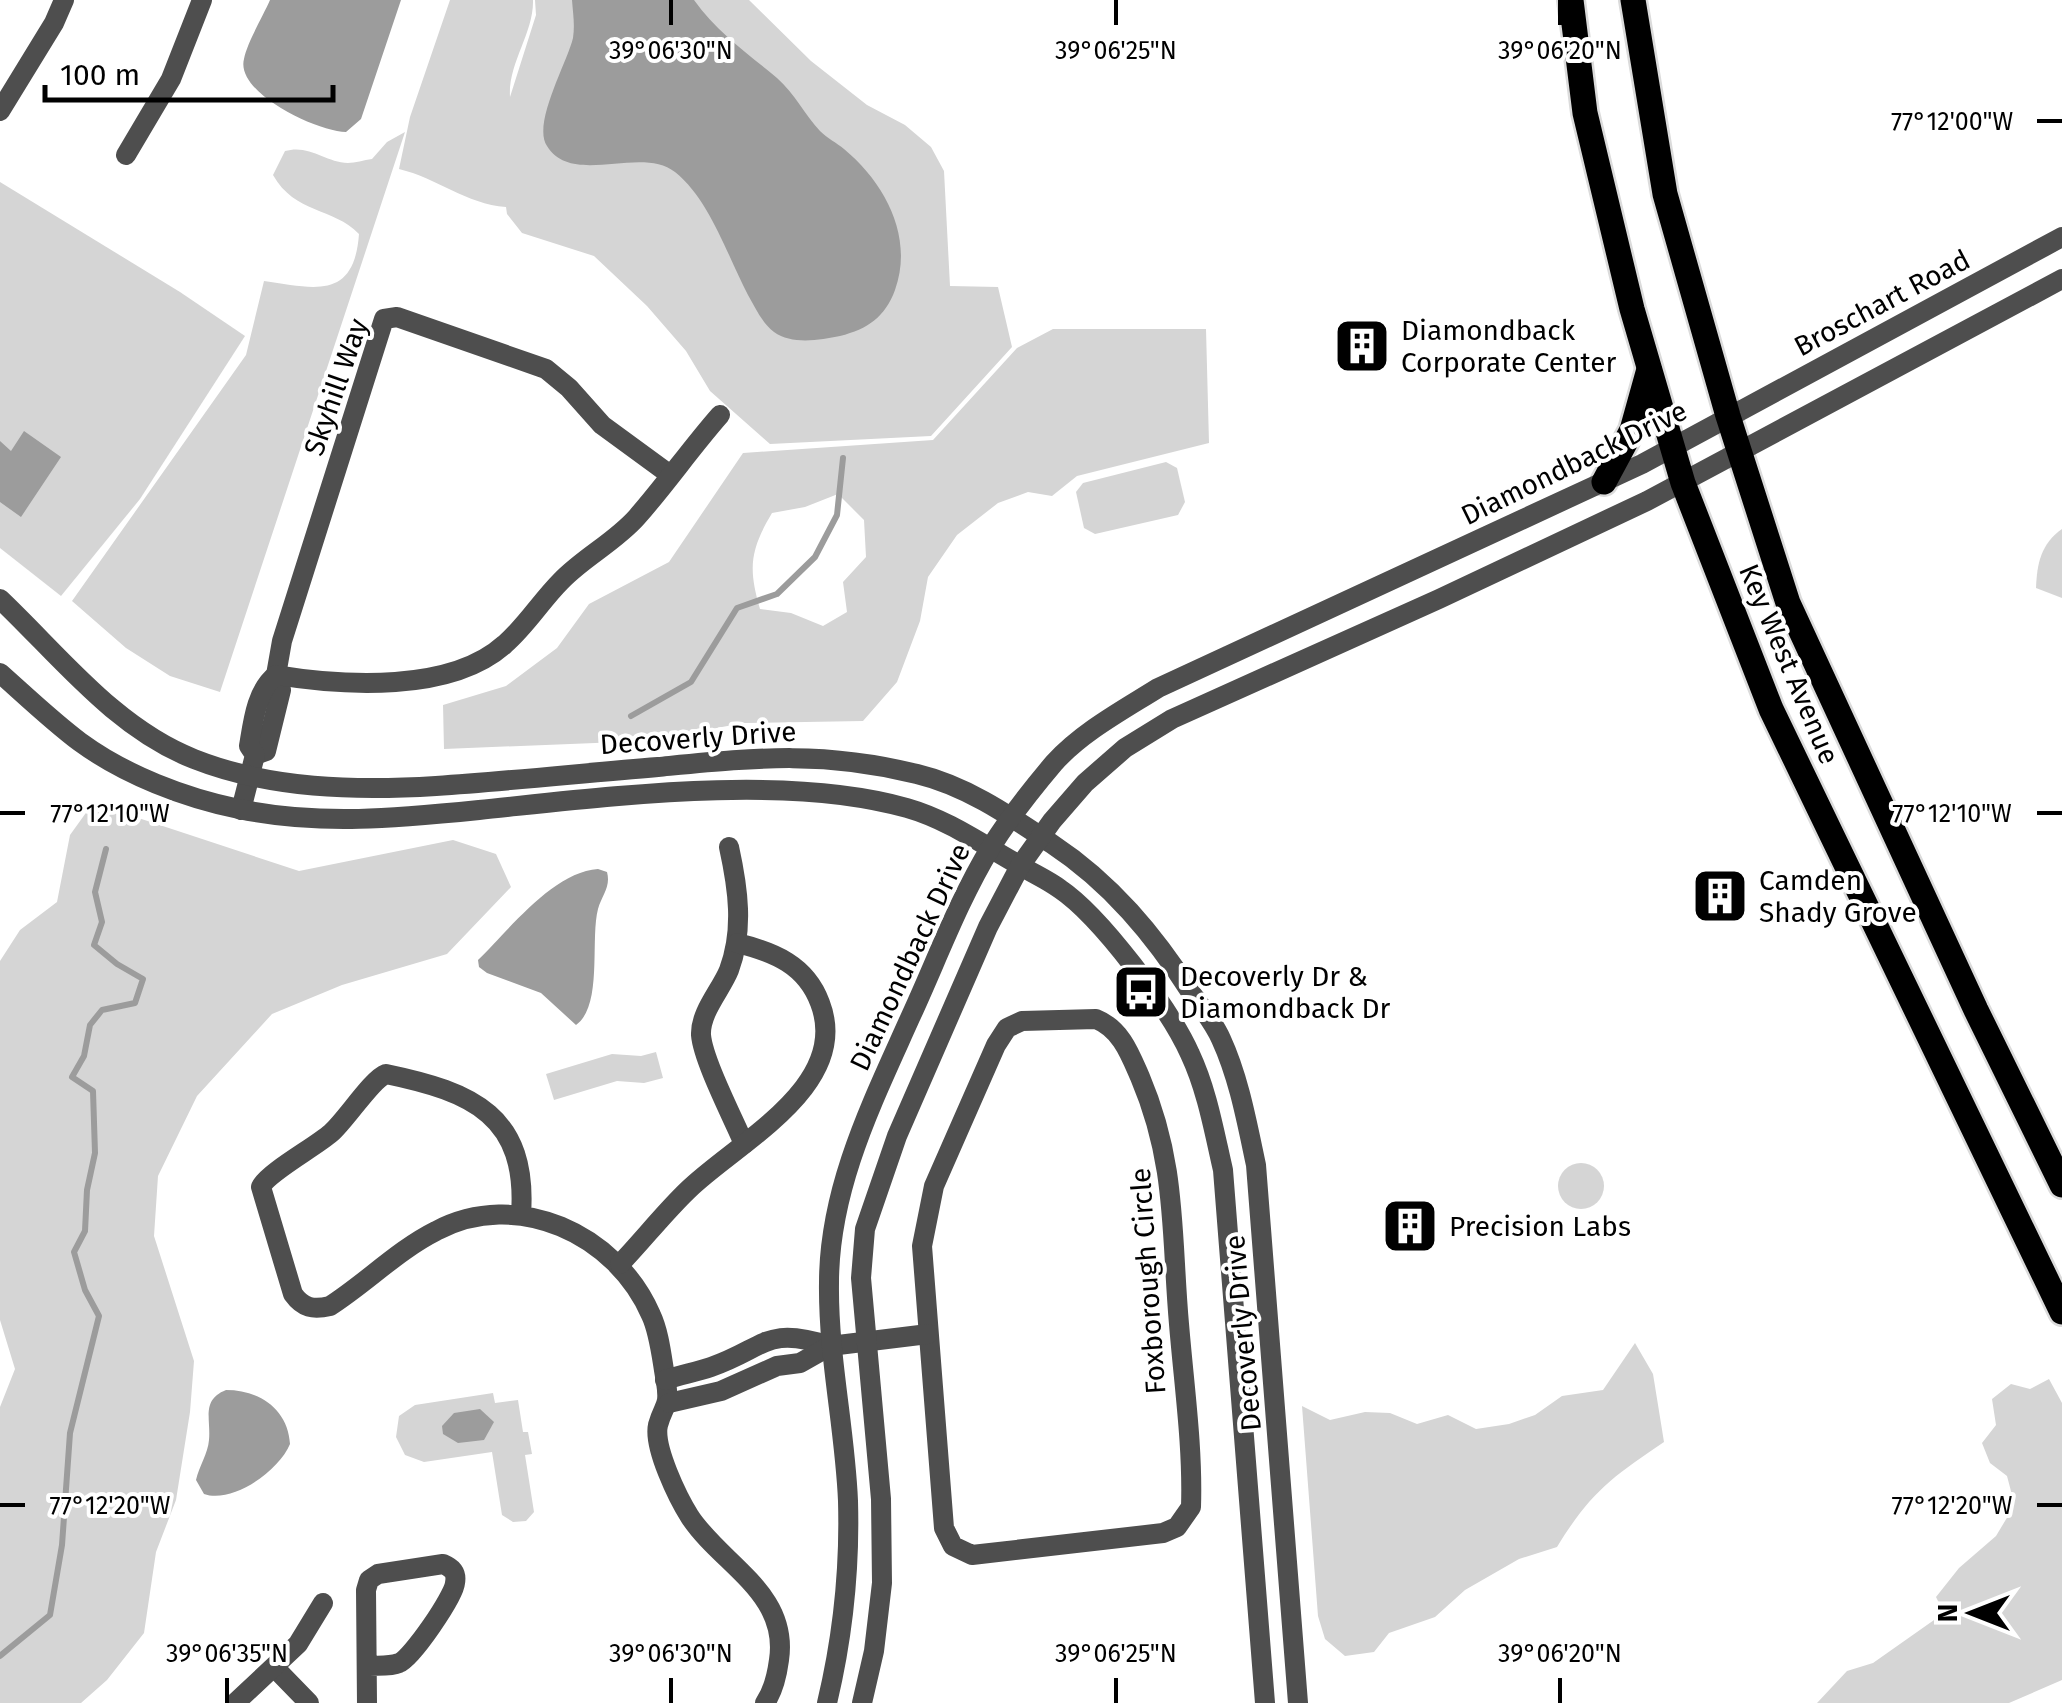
<svg xmlns="http://www.w3.org/2000/svg" width="2062" height="1703" viewBox="0 0 2062 1703" font-family="'Fira Sans',sans-serif">
<rect width="100%" height="100%" fill="#fff"/>
<!-- green -->
<g fill="#d5d5d5" fill-rule="evenodd">
<path d="M450,0H533C534,33 508,63 510,97L536,15L535,0H749L811,61L867,105L905,125L931,147L944,171L950,286L998,287L1012,347L931,436L770,444L710,391L686,351L647,306L594,256L522,233L507,214L506,207C466,204 437,178 399,169L410,117Z"/>
<path d="M405,132L220,692L170,676L126,648L72,601L246,355L264,281C314,288 354,301 359,234C333,207 295,214 273,175L285,151C309,144 325,162 348,163C355,163 364,160 372,159L387,142Z"/>
<polygon points="0,182 180,292 245,336 140,499 61,596 0,548"/>
<path d="M1053,329H1206L1209,443L1077,476L1052,496L1028,492L998,503L957,535L928,577L920,621L897,682L863,721L744,723L645,741L444,749L443,705L506,686L557,648L589,604L669,562L743,453L933,440L1017,348ZM838,494L864,520L866,557L843,582L847,612L823,626L791,613L760,609C748,568 750,550 772,513L805,507Z"/>
<polygon points="1166,462 1177,468 1185,502 1178,515 1095,534 1084,528 1076,492 1083,483"/>
<path d="M2062,529V598L2036,588C2037,563 2041,544 2062,529Z"/>
<polygon points="93,803 299,871 453,840 496,854 511,887 447,954 342,985 272,1014 197,1096 158,1176 154,1236 194,1361 190,1412 176,1500 156,1552 144,1633 107,1680 81,1703 0,1703 0,1407 15,1369 0,1320 0,961 20,930 57,902 70,835"/>
<polygon points="656,1052 663,1078 644,1083 617,1081 554,1100 546,1074 612,1054 641,1056"/>
<circle cx="1581" cy="1186" r="23"/>
<path d="M1635,1343L1653,1374L1664,1442C1612,1477 1590,1493 1557,1547L1519,1559L1465,1590L1435,1617L1389,1633L1374,1652L1345,1656L1325,1639L1318,1616L1302,1406L1330,1420L1365,1412L1390,1413L1417,1424L1448,1415L1476,1429L1509,1424L1535,1415L1562,1396L1603,1390Z"/>
<polygon points="2049,1379 2062,1403 2062,1680 2009,1703 1817,1703 1847,1671 1873,1663 1944,1613 1936,1597 1959,1568 1996,1536 2008,1516 2012,1495 2007,1476 1990,1463 1982,1443 1996,1425 1992,1399 2011,1384 2030,1389"/>
<polygon points="493,1393 495,1403 518,1400 523,1432 528,1432 532,1454 525,1455 534,1512 526,1521 513,1522 502,1515 492,1452 424,1462 405,1455 396,1437 399,1416 415,1405"/>
</g>
<!-- water -->
<g fill="#9c9c9c">
<path d="M270,0H401L361,119L346,132C318,132 235,93 244,59C247,43 263,16 270,0Z"/>
<path d="M572,0H694C717,32 747,53 777,78C795,94 805,115 820,131C827,138 837,143 844,149C885,183 914,237 895,290C885,317 868,329 840,336C820,340 792,345 774,332C762,323 755,307 748,295C727,255 710,200 675,172C641,145 572,187 547,146C532,124 567,63 573,38C575,24 573,14 572,0Z"/>
<polygon points="24,431 61,457 21,517 0,502 0,441 11,451"/>
<path d="M598,869L607,872C611,887 602,895 598,909C590,940 603,1006 576,1025L541,993L487,973L479,967L478,960C509,930 553,872 598,869Z"/>
<path d="M226,1390C259,1390 288,1409 290,1444C279,1471 232,1504 204,1494L196,1480C199,1467 208,1453 209,1440C211,1419 201,1400 226,1390Z"/>
<polygon points="480,1409 494,1422 484,1440 458,1443 443,1434 442,1426 454,1413"/>
</g>
<g fill="none" stroke-linecap="round" stroke-linejoin="round">
<!-- stream -->
<g stroke="#9c9c9c" stroke-width="6">
<polyline points="631,716 691,682 737,608 777,594 815,557 837,515 843,458"/>
<polyline points="0,1656 50,1615 62,1545 70,1433 99,1316 85,1290 74,1252 85,1231 87,1190 95,1153 93,1091 72,1077 84,1056 90,1025 102,1010 135,1003 143,979 117,964 94,945 102,922 95,892 106,849"/>
</g>
<!-- primary casing -->
<g stroke="#dbdbdb" stroke-width="30">
<g id="primary">
<polyline points="1571,0 1585,113 1632,309 1683,483 1771,709 2062,1312"/>
<polyline points="1633,0 1665,194 1728,416 1788,603 1976,1010 2062,1185"/>
<polyline points="1604,482 1632,430 1649,369"/>
</g>
</g>
<!-- minor -->
<g stroke="#4e4e4e" stroke-width="20">
<polyline points="0,111 54,23 64,0"/>
<polyline points="126,155 171,79 202,0"/>
<polyline points="255,755 266,751 281,690 276,675 282,641 384,319 397,317 546,369 569,388 602,425 669,474"/>
<path d="M241,810L255,755L249,746C253,722 256,691 276,675C343,686 451,693 505,644C526,626 541,601 561,581C584,557 615,542 637,517C666,484 691,448 720,415"/>
<path d="M729,847C738,888 744,930 729,970C721,990 700,1012 701,1035C703,1060 733,1118 744,1144"/>
<path d="M1096,1019C1121,1029 1130,1054 1140,1077C1177,1164 1171,1233 1179,1324C1184,1385 1193,1447 1191,1507L1177,1527L1163,1533L972,1555L953,1546L944,1528L922,1246L934,1186L996,1045L1007,1028L1022,1021Z"/>
<path d="M521,1215C528,1116 473,1092 386,1074C372,1079 346,1120 331,1133C315,1147 267,1173 261,1187L293,1294C303,1308 313,1310 330,1306C366,1283 398,1250 436,1231C517,1188 616,1234 651,1315C660,1334 662,1361 666,1382C670,1408 664,1403 658,1425C653,1447 678,1498 690,1517C722,1565 789,1593 779,1660C777,1675 774,1690 765,1703"/>
<path d="M620,1264C643,1240 664,1213 688,1190C736,1143 852,1086 820,1003C806,965 774,952 737,943"/>
<path d="M665,1380C680,1375 696,1372 711,1367C766,1348 765,1325 830,1346"/>
<polyline points="669,1403 721,1391 777,1366 800,1363 830,1346 928,1334"/>
<path d="M367,1666C376,1665 390,1667 399,1663C412,1658 454,1596 455,1583C457,1572 452,1568 443,1564L378,1574L369,1580L366,1590L367,1703"/>
<polyline points="275,1668 309,1703"/>
<polyline points="235,1703 298,1644 323,1603"/>
</g>
<!-- tertiary -->
<g stroke="#4e4e4e" stroke-width="20">
<path d="M0,599C60,656 115,728 194,759C270,789 356,791 436,786C510,781 584,773 658,767C753,758 822,750 917,774C967,786 1010,816 1052,844C1111,883 1154,935 1192,994C1202,1008 1214,1023 1221,1039C1239,1078 1247,1123 1256,1165L1298,1703"/>
<path d="M0,673C26,696 52,721 80,742C125,775 185,798 239,809C319,826 399,818 479,810C607,797 784,773 907,808C949,820 983,845 1021,866C1034,874 1048,880 1060,889C1100,916 1170,1009 1190,1054C1207,1090 1214,1131 1223,1170L1265,1703"/>
<path d="M827,1703C843,1636 850,1571 848,1501C845,1428 828,1357 829,1283C829,1188 872,1103 910,1018C936,962 958,901 991,847C1009,818 1032,789 1054,763C1082,732 1123,710 1158,688L1642,464L2062,237"/>
<polyline points="862,1703 874,1651 882,1583 881,1499 861,1278 865,1229 897,1136 988,927 1020,866 1052,821 1085,783 1125,748 1172,719 1439,599 1647,501 2062,279"/>
</g>
<!-- primary -->
<use href="#primary" stroke="#000" stroke-width="25"/>
</g>
<!-- ticks -->
<path fill="none" stroke="#000" stroke-width="4" d="M671,0V25M1116,0V25M1560,0V25M2037,121H2062M0,813H25M2037,813H2062M0,1505H25M2037,1505H2062M227,1678V1703M671,1678V1703M1116,1678V1703M1560,1678V1703"/>
<!-- icons -->
<defs>
<g id="building-square" transform="scale(2.875)"><rect x="-9" y="-9" width="18" height="18" rx="4" fill="#000" stroke="#fff"/><path d="M-4-6H4V6H1V3H-1V6H-4ZM-2.5-4.3h1.7v1.8h-1.7ZM.8-4.3h1.7v1.8H.8ZM-2.5-1h1.7V.8h-1.7ZM.8-1h1.7V.8H.8Z" fill="#fff"/></g>
<g id="bus-square" transform="scale(2.875)"><rect x="-9" y="-9" width="18" height="18" rx="4" fill="#000" stroke="#fff"/><path d="M-5-6H5V4H4V6H2V4H-2V6H-4V4H-5ZM-3.5-4V0h7V-4ZM-3.5 1.2v1.5H-2V1.2ZM2 1.2v1.5H3.5V1.2Z" fill="#fff"/></g>
</defs>
<g fill-rule="evenodd">
<use href="#building-square" x="1362" y="346"/>
<use href="#building-square" x="1720" y="896"/>
<use href="#bus-square" x="1141" y="992"/>
<use href="#building-square" x="1410" y="1226"/>
</g>
<g text-anchor="middle" dominant-baseline="central" stroke-width="8" stroke-linejoin="round" paint-order="stroke">
<!-- street labels -->
<g font-size="28" fill="#000" stroke="#fff">
<text transform="translate(1882 303) rotate(-28)">Broschart Road</text>
<text transform="translate(336 387) rotate(-71)">Skyhill Way</text>
<text transform="translate(1574 463) rotate(-26)">Diamondback Drive</text>
<text transform="translate(1789 664) rotate(67)">Key West Avenue</text>
<text transform="translate(698 738) rotate(-4)">Decoverly Drive</text>
<text transform="translate(910 957) rotate(-65)">Diamondback Drive</text>
<text transform="translate(1148 1281) rotate(-94)">Foxborough Circle</text>
<text transform="translate(1243 1333) rotate(-95)">Decoverly Drive</text>
</g>
<!-- poi labels -->
<g font-size="28" fill="#000" stroke="#fff" text-anchor="start">
<text x="1401" y="330">Diamondback<tspan x="1401" dy="32">Corporate Center</tspan></text>
<text x="1759" y="880">Camden<tspan x="1759" dy="32">Shady Grove</tspan></text>
<text x="1180" y="976">Decoverly Dr &amp;<tspan x="1180" dy="32">Diamondback Dr</tspan></text>
<text x="1449" y="1226">Precision Labs</text>
</g>
</g>
<g font-size="25" text-anchor="middle" fill="#000" stroke="#fff" stroke-width="8" stroke-linejoin="round" paint-order="stroke">
<text x="671" y="59">39°06'30"N</text>
<text x="1116" y="59">39°06'25"N</text>
<text x="1560" y="59">39°06'20"N</text>
<text x="1952" y="130">77°12'00"W</text>
<text x="1952" y="822">77°12'10"W</text>
<text x="110" y="822">77°12'10"W</text>
<text x="1952" y="1514">77°12'20"W</text>
<text x="110" y="1514">77°12'20"W</text>
<text x="227" y="1662">39°06'35"N</text>
<text x="671" y="1662">39°06'30"N</text>
<text x="1116" y="1662">39°06'25"N</text>
<text x="1560" y="1662">39°06'20"N</text>
</g>
<!-- north arrow -->
<g transform="translate(1972 1613) rotate(270)" stroke="#ffffff" stroke-width="8" paint-order="stroke">
<path d="M0-8L18 38L0 25L-18 38Z" fill="#000000"/>
<text y="-15" font-size="28" font-weight="bold" text-anchor="middle" fill="#000000">N</text>
</g>
<!-- scale -->
<path d="M45 85v15h288v-15" fill="none" stroke="#000000" stroke-width="5"/>
<text x="60" y="85" font-size="30" fill="#000000" stroke="#ffffff" stroke-width="8" paint-order="stroke">100 m</text>
</svg>
